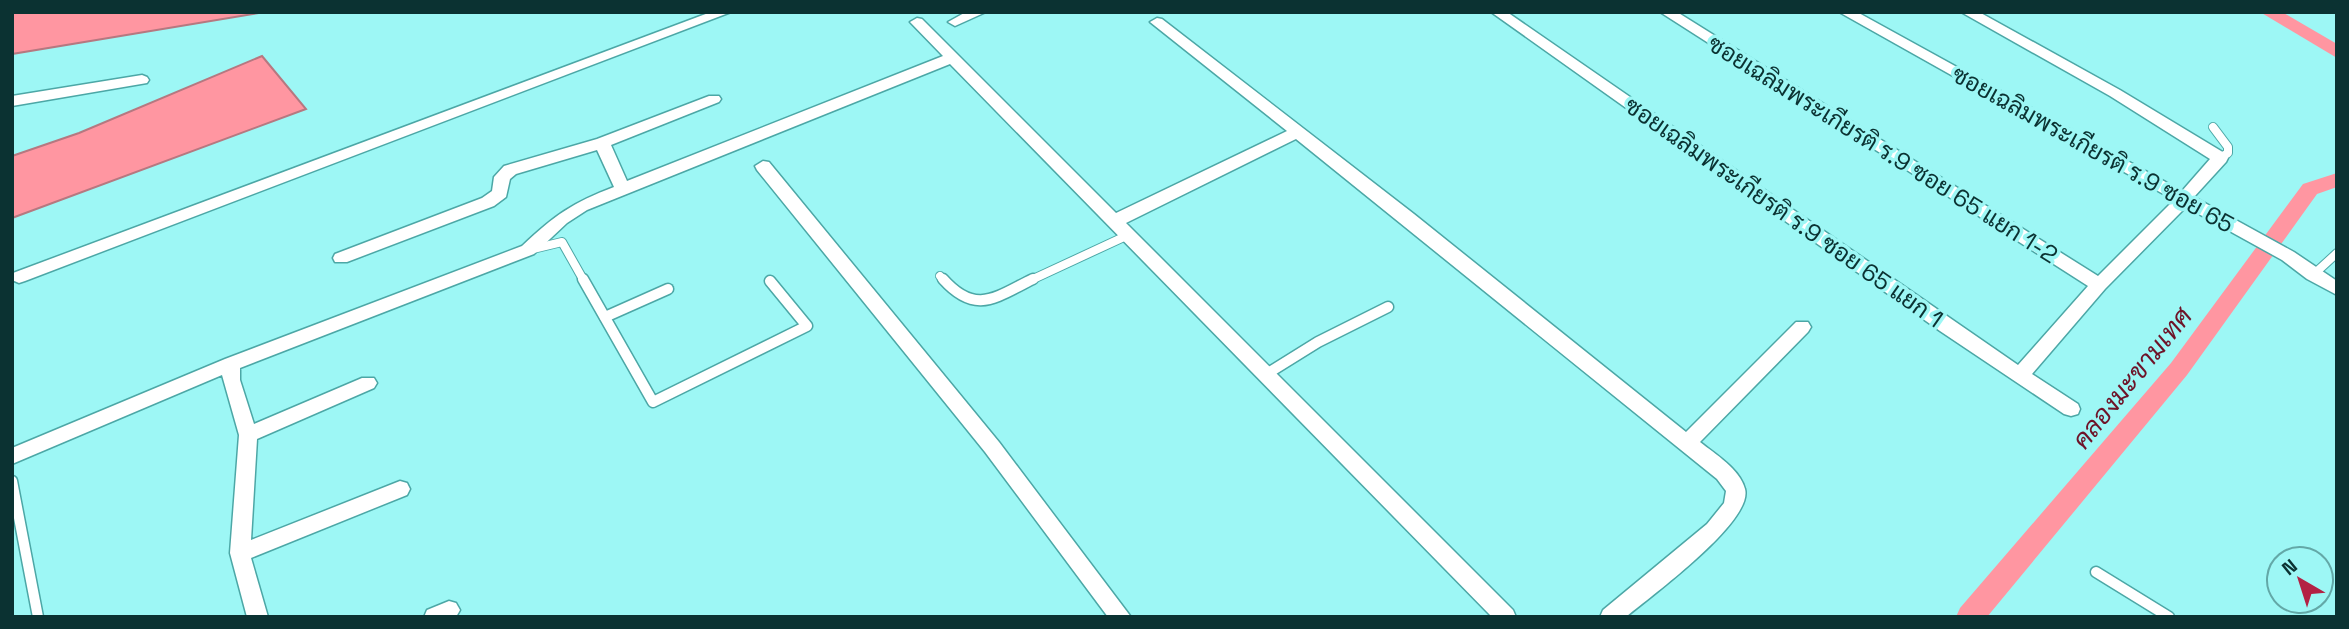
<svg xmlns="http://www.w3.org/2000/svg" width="2349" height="629" viewBox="0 0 2349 629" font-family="'Space Grotesk',Sarabun,sans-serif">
<rect width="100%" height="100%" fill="#9df7f5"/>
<!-- water -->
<g fill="#ff96a1" stroke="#b67880" stroke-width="2">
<polygon points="12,12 265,12 12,54"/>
<polygon points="262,56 306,109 12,218 12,156 79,133"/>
</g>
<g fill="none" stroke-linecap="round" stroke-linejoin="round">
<!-- canal -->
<g fill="#ff96a1" fill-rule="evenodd">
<polygon points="2260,12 2282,12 2337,44 2337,58"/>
<polygon points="2337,173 2337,187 2317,194 2187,375 1987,617 1956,617 1960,608 2171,363 2303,184"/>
</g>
<!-- service-far1 casing -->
<g stroke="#4ca7a6" stroke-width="10">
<g id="service-far1">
<polyline points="2213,127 2228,147 2228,153 2220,158"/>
<polyline points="533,249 562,242 584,281"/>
<polyline points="2313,275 2337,253"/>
<polyline points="940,276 944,281"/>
<polyline points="1029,281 1126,236"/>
</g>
</g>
<!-- service casing -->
<g stroke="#4ca7a6" stroke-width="13">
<g id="service">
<polyline points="583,279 653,402 807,326 770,281"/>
<path d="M943,279C976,316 996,297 1033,279"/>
<polyline points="605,317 668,289"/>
<polyline points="1265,375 1318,342 1388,307"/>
<polyline points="12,481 38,617"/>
<polyline points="2096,572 2169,617"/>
</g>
</g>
<!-- minor casing -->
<g stroke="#4ca7a6" stroke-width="3">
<g id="minor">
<polygon points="711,12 731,12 25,281 19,283 12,280 13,273"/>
<polygon points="966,12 986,12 955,26 948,22"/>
<polygon points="1491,12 1507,12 2018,365 2088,286 1660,12 1677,12 2098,276 2174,200 1839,12 1857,12 2182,191 2210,159 2110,96 1961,12 1979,12 2120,90 2226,154 2228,158 2226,162 2194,197 2294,252 2337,281 2337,295 2307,279 2282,260 2186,207 2105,289 2032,374 2078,404 2080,409 2078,414 2071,416 2064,414 1940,331"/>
<path d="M917,18L922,19L1116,213L1287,131L1150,22L1157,18L1162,19L1414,214L1686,432L1796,322H1808L1811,327L1808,332L1700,442C1715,454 1740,469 1745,489C1754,521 1651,596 1626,617H1600L1603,610L1707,524L1724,503L1726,491L1717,479L1296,139L1126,223L1513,610L1516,617H1492L950,64L587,210L567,223L534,254L240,368V380L254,424L362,378H374L377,383L374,388L257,439L251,540L400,481L407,483L410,489L407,495L251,558L268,617H247L230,553L239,435L222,375L12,464V448L225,359L522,246C555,215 572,203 614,187L597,150L516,174L510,179L506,197L494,206L347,262H335L333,258L335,254L482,198L492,191L494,177L504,166L597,139L709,96H719L721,99L719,102L611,145L627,181L943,56L910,22Z"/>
<polygon points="142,75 147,77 149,80 147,83 12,106 12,96"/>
<polygon points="763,161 769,162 999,442 1131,617 1108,617 985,452 757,170 755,166"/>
<polygon points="449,601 456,603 460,610 456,617 424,617 427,610"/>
</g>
</g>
<!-- service-far1 -->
<use href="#service-far1" stroke="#fff" stroke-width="8"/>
<!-- service -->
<use href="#service" stroke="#fff" stroke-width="10"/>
<!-- minor -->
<use href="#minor" fill="#fff" fill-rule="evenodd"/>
</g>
<g text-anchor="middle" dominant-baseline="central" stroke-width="7" stroke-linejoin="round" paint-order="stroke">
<!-- street labels -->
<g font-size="24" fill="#0b3232" stroke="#9df7f5">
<text transform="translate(1883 149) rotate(32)">ซอยเฉลิมพระเกียรติ ร.9 ซอย 65 แยก 1-2</text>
<text transform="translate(2093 149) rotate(29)">ซอยเฉลิมพระเกียรติ ร.9 ซอย 65</text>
<text transform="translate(1784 212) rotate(35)">ซอยเฉลิมพระเกียรติ ร.9 ซอย 65 แยก 1</text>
</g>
<!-- water labels -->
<g font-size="26" font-style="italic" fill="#6e1328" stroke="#9df7f5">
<text transform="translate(2132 378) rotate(-51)">คลองมะขามเทศ</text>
</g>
</g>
<!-- border -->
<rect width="2349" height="629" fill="none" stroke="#0b3232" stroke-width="28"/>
<!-- north arrow -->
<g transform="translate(2300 580) rotate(321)"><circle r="33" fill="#9df7f5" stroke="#63a8a7" stroke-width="2"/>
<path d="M0-5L12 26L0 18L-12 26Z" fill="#b32144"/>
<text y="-10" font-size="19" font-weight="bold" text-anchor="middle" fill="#0b3232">N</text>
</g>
</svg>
